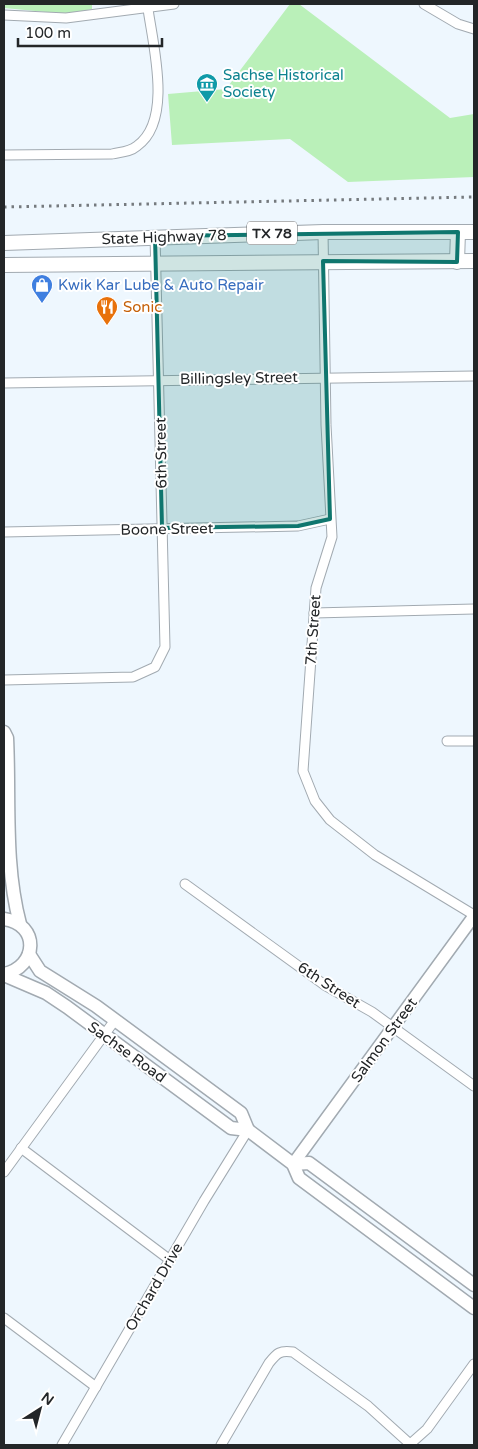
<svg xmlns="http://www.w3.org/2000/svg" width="478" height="1449" viewBox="0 0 478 1449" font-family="'Varela Round',sans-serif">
<rect width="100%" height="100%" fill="#eef7fe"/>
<!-- green -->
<g fill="#baf0b9">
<polygon points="4,4 92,4 92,9 67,14 4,8"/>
<polygon points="290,4 299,4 450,118 474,114 474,177 348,182 290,139 172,145 168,94 226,89"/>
</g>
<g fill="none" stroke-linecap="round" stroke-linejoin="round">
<!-- minor casing -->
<g stroke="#a2aab1" stroke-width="11">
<g id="minor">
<polyline points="424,4 458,24 474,29"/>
<polyline points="4,15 66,18 174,4"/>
<path d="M4,155L112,154C121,152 130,152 137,146C173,121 153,45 148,9"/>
<polyline points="323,232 326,425 332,537 316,588 303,771 315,801 330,820 375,855 474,915"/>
<polyline points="4,383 474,376"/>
<polyline points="4,532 298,526 330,519"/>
<polyline points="314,613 474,609"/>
<polyline points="4,680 133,677 155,667 165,647 155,236"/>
<polyline points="447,741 474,741"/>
<polyline points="185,884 326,986 372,1012 474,1086"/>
<polyline points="21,1148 170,1260"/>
<polyline points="4,1172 115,1020"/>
<polyline points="4,1318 96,1387"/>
<polyline points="62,1445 204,1201 248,1130"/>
<path d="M221,1445L269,1363C277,1353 280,1350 293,1352L368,1406L410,1444"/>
<polyline points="409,1445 427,1429 474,1364"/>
</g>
</g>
<!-- tertiary casing -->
<g stroke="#a2aab1" stroke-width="14">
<polyline id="tertiary" points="293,1164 474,916"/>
</g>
<!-- secondary casing -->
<g stroke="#a2aab1" stroke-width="15">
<g id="secondary">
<path d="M4,732L7,738C10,799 4,864 20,924"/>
<path d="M4,919C40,924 38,967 4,974"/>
<polyline points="29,954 40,971 96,1006 241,1113 248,1130"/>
<polyline points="4,975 46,993 67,1007 231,1128 248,1130 293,1164 299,1178 474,1308"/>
<polyline points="293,1164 309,1163 474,1285"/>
</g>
</g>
<!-- primary casing -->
<g stroke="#a2aab1" stroke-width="16">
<g id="primary">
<polyline points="4,243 323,232 474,232"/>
<polyline points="457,262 458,232"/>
<polyline points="4,265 474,261"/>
</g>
</g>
<!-- minor -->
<use href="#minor" stroke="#fff" stroke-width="9"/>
<!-- tertiary -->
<use href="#tertiary" stroke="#fff" stroke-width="11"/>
<!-- secondary -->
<use href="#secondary" stroke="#fff" stroke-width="12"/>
<!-- primary -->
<use href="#primary" stroke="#fff" stroke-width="14"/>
<!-- rail -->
<polyline stroke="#757a7e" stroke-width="3" stroke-dasharray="2.5 5" stroke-linecap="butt" points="4,207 474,197"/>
</g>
<!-- marked area -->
<path fill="#0f766e" fill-opacity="0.2" stroke="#0f766e" stroke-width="4" stroke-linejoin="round" d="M458,232L457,262L323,261L330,519L298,526L162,528L155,236Z"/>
<!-- icons -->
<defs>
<g id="museum-pin" transform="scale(1.125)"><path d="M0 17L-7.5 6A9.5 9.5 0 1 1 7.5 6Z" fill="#0f9aa8" stroke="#fff"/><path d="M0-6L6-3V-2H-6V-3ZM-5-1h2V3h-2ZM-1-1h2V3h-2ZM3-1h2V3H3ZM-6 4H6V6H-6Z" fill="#fff"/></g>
<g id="shop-pin" transform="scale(1.125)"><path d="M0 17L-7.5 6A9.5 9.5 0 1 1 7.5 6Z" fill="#3f7fe0" stroke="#fff"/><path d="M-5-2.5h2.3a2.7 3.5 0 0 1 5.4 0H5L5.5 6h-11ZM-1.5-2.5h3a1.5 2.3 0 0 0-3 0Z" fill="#fff"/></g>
<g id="restaurant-pin" transform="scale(1.125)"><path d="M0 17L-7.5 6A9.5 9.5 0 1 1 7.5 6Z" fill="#e8710a" stroke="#fff"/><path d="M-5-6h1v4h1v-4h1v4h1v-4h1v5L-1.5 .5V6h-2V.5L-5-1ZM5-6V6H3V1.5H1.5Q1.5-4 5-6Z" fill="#fff"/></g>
</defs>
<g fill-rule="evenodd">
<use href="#museum-pin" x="207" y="84"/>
<use href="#shop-pin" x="42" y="285"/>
<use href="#restaurant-pin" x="107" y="307"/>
</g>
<g text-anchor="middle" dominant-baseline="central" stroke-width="4" stroke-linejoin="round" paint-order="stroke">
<!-- shield labels -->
<rect fill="#fff" stroke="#656768" stroke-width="1" x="247" y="221.5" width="50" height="23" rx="4"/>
<g font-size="14" font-weight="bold" fill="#232628">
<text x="272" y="233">TX 78</text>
</g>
<!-- culture labels -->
<g font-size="15" fill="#0d838f" stroke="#fff" text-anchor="start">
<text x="223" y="75">Sachse Historical<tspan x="223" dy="17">Society</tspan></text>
</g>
<!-- street labels -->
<g font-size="15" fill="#232628" stroke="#fff">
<text transform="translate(164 237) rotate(-2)">State Highway 78</text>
<text transform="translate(239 378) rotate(-1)">Billingsley Street</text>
<text transform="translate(161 453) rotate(-91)">6th Street</text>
<text transform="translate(167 529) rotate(-1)">Boone Street</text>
<text transform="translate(313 630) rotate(-86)">7th Street</text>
<text transform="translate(329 985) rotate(33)">6th Street</text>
<text transform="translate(384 1040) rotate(-54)">Salmon Street</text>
<text transform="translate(127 1052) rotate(36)">Sachse Road</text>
<text transform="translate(154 1287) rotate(-60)">Orchard Drive</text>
</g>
<!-- shop labels -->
<g font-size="15" fill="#366cbe" stroke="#fff" text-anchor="start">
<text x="58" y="285">Kwik Kar Lube &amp; Auto Repair</text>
</g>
<!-- food labels -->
<g font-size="15" fill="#c56008" stroke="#fff" text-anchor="start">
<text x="123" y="307">Sonic</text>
</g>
</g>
<!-- border -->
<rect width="478" height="1449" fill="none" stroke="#232628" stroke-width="10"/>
<!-- north arrow -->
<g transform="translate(40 1409) rotate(36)" stroke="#ffffff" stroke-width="4" paint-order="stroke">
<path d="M0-4L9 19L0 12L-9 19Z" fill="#232628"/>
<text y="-8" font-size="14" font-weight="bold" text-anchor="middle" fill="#232628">N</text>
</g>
<!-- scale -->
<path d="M18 38v8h144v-8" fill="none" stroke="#232628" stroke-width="2.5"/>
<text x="25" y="38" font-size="15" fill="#232628" stroke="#ffffff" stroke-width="4" paint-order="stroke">100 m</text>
</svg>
